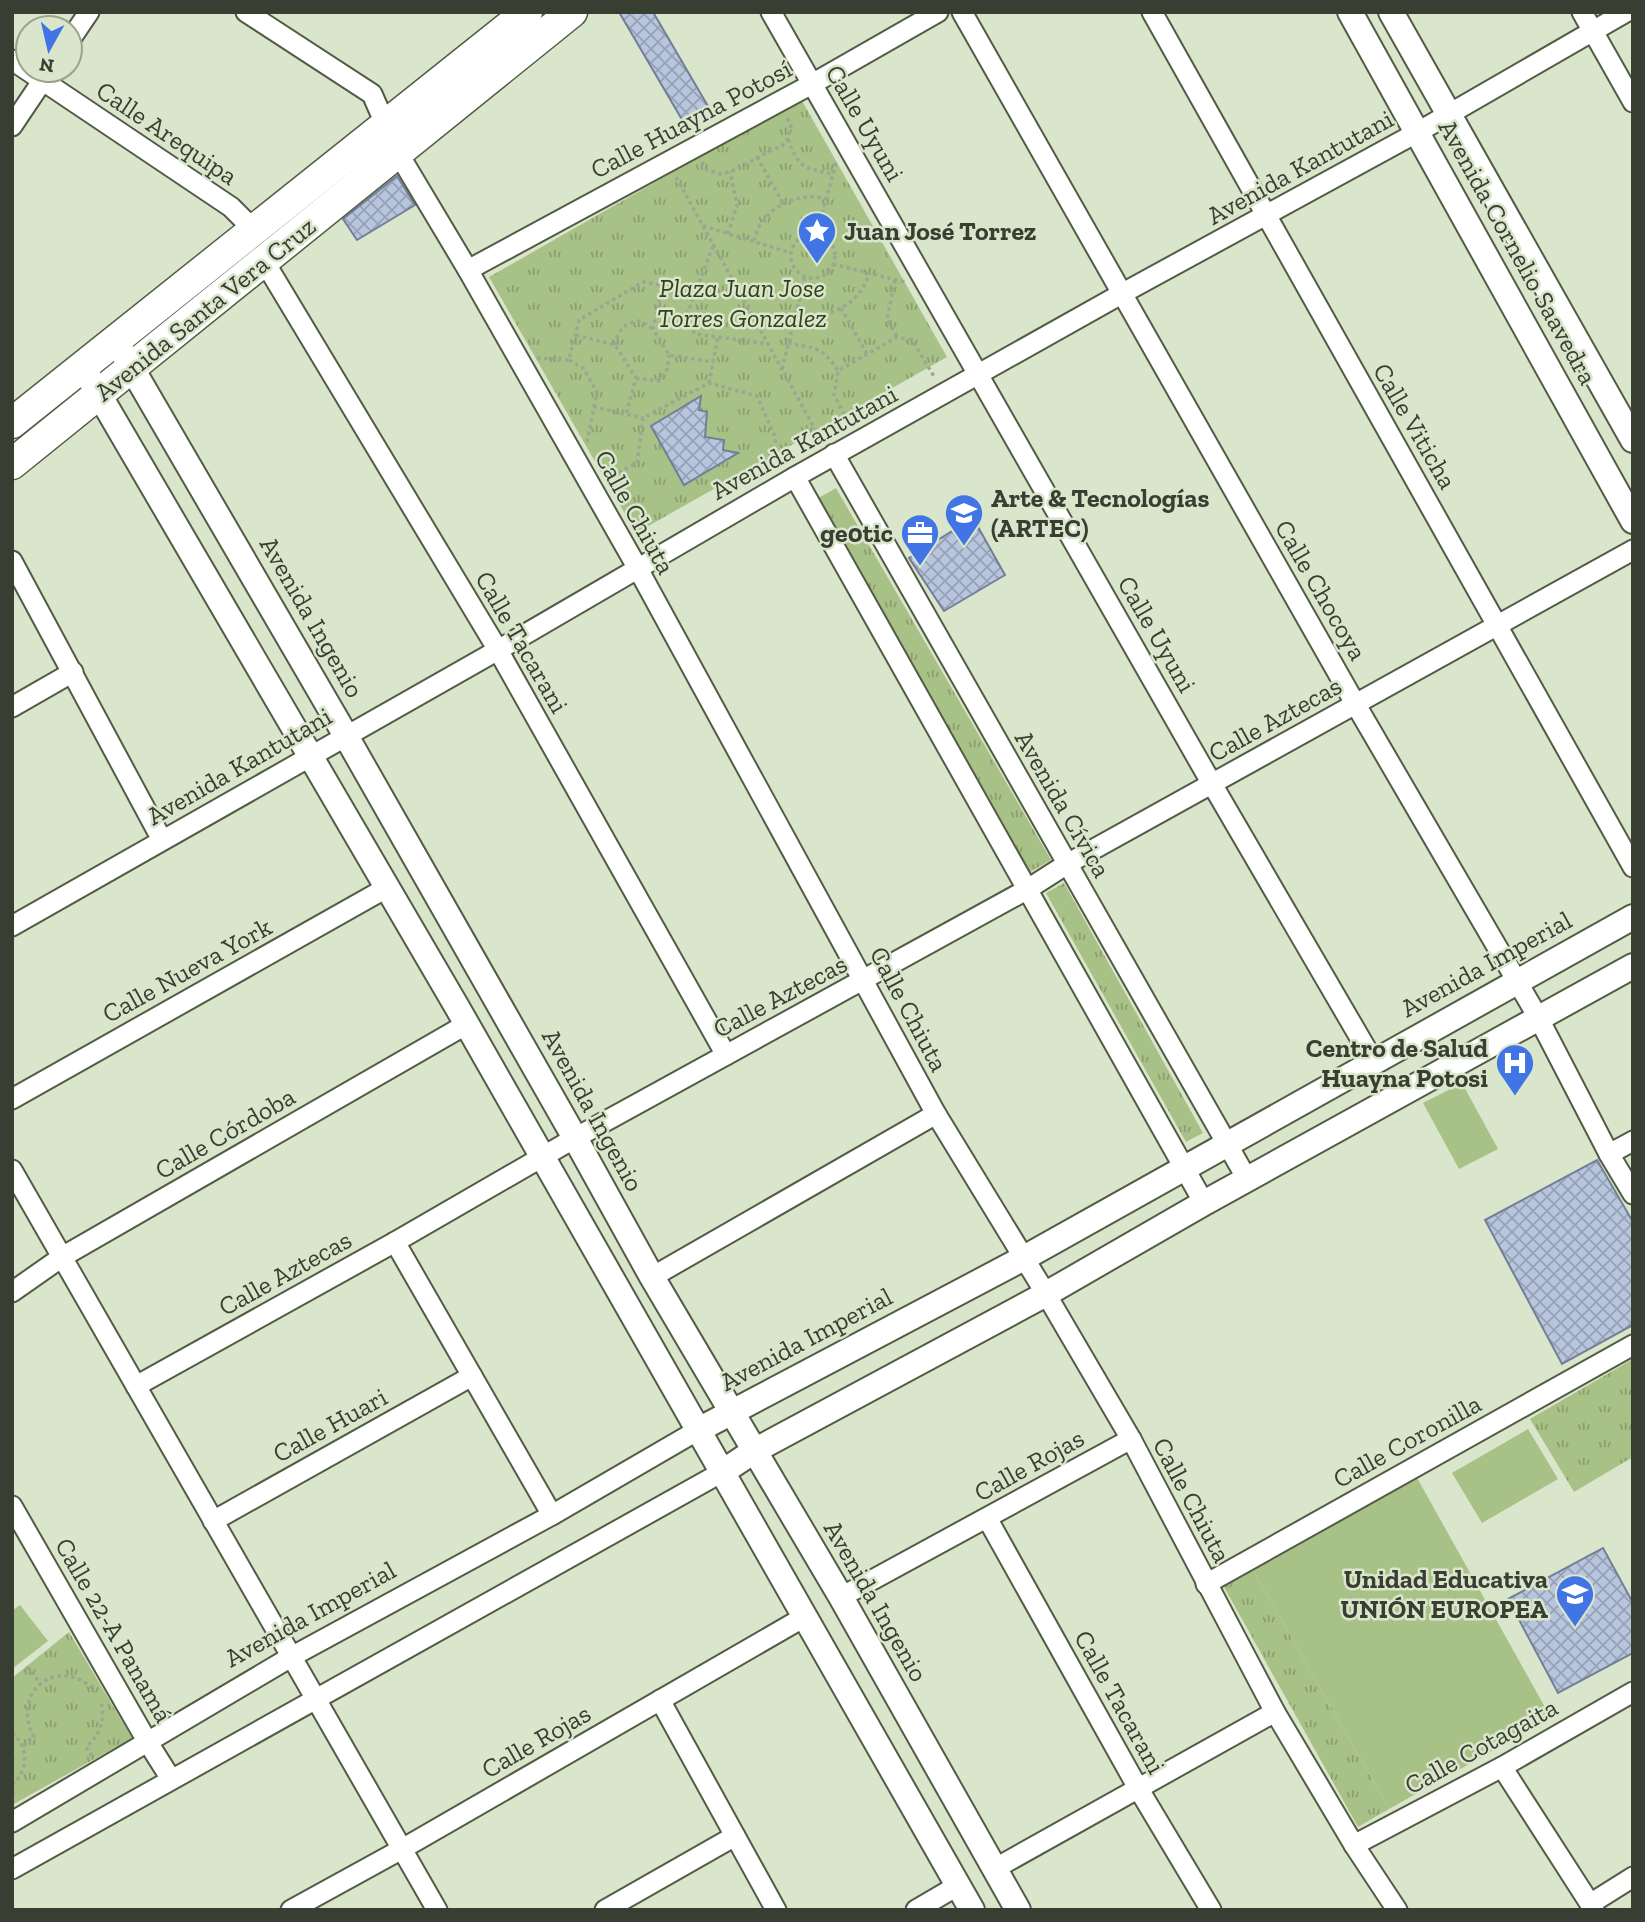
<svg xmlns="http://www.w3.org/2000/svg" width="1645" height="1922" viewBox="0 0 1645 1922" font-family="'Zilla Slab',serif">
<defs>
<pattern id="park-tufts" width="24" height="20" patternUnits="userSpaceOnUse" patternTransform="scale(1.75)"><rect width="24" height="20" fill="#a8c187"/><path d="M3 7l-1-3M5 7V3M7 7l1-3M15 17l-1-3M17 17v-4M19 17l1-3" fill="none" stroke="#8a9e6f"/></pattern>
<pattern id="building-cross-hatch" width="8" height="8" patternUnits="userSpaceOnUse" patternTransform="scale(1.75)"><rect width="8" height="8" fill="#b8c5de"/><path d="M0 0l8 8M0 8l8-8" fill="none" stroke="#97a1b5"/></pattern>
</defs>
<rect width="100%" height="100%" fill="#dae6cb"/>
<!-- green -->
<g fill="#a8c187">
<polygon points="1462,1083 1498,1149 1459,1169 1423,1103"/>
<polygon points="1528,1429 1558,1479 1482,1523 1452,1473"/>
<polygon points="1416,1476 1551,1718 1389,1809 1252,1568"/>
<polygon points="20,1605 48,1641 12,1669 12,1611"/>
</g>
<!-- park -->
<g fill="url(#park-tufts)">
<polygon points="801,99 947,357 636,533 489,277"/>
<polygon points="836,488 1051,860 1030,872 815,500"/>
<polygon points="1064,883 1203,1133 1186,1142 1046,893"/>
<polygon points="1633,1359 1633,1457 1574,1492 1530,1419"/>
<polygon points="1252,1568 1389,1809 1358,1827 1224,1587"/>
<polygon points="69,1632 132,1738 12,1805 12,1678"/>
</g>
<!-- building -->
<g fill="url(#building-cross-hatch)" stroke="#737f97" stroke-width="2">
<polygon points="619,12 653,12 709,108 684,123"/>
<polygon points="397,176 415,205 357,240 343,219"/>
<polygon points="701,396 699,410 707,412 705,437 724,440 723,450 738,453 684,485 651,426"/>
<polygon points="973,518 1005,575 944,611 909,558"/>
<polygon points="1597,1160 1633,1222 1633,1325 1562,1364 1485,1220"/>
<polygon points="1603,1548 1633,1603 1633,1653 1558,1693 1508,1599"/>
</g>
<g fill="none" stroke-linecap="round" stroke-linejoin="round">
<!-- minor casing -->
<g stroke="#525c45" stroke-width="23">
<g id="minor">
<polyline points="246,12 372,94 398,153 468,270 637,567 936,1114 1046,1294 1131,1439 1275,1712 1354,1845 1397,1910"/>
<polyline points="771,12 1212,784 1374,1062"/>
<polyline points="962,12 1356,705 1539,1019 1609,1154 1633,1194"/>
<polyline points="1152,12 1633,867"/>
<polyline points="1582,12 1633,102"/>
<polyline points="70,40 89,12"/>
<polyline points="12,60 231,207 254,230"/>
<polyline points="12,126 49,71"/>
<polyline points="264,261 498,650 726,1055"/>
<polyline points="468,270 812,84 938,12"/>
<polyline points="834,454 1247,1179"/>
<polyline points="795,477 1204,1203"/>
<polyline points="12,561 162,840"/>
<polyline points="12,707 73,672"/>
<polyline points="12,926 498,650 795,477 1123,293 1418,132 1626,12"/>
<polyline points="12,1099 388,887"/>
<polyline points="1609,1154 1633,1141"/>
<polyline points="12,1170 437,1910"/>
<polyline points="395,1242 552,1515"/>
<polyline points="652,1277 936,1114"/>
<polyline points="12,1292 62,1257 467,1024"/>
<polyline points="136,1386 395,1242 575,1138 1028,889 1067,864 1633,550"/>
<polyline points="12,1506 147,1741 171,1779"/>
<polyline points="987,1518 1138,1788 1211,1910"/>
<polyline points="213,1521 472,1376"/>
<polyline points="1206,1584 1633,1345"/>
<polyline points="841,1597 1131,1439"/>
<polyline points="660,1700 776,1910"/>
<polyline points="1502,1767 1594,1910"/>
<polyline points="12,1822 291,1657 552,1515 700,1429"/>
<polyline points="1354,1845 1502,1767 1633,1692"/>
<polyline points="12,1869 724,1471"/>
<polyline points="994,1869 1275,1712"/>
<polyline points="1590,1904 1633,1877"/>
<polyline points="291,1910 402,1849 806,1616"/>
<polyline points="605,1910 735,1836"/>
<polyline points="916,1910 957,1886"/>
</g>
</g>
<!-- tertiary casing -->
<g stroke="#525c45" stroke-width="28">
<g id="tertiary">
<polyline points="1350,12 1633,521"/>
<polyline points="1391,12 1633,440"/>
<polyline points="123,353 346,736 575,1138 652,1277 841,1597 1018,1910"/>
<polyline points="90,379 457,1007 972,1910"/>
<polyline points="700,1429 1024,1258 1633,917"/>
<polyline points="724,1471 754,1451 1046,1294 1204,1203 1633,966"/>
</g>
</g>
<!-- primary casing -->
<g stroke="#525c45" stroke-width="33">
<g id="primary">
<polyline points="12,423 527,12"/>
<polyline points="12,464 572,12"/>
</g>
</g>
<!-- path -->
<g stroke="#9ca691" stroke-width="3.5" stroke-dasharray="3.5 3.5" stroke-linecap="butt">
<path d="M788,139C798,168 804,168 833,174"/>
<polyline points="757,157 783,203"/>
<polyline points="702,162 707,170 721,174 738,169 767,152 782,146 788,139 791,125 787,117"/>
<polyline points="676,177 816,431 824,442"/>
<polyline points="703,226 791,253"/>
<polyline points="728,234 737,205 730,172"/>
<polyline points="817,234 836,162"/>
<circle cx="813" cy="256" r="22"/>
<path d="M754,241C760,210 796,190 826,199"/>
<polyline points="713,246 686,317 695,334 769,344"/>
<polyline points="833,264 905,282"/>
<polyline points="895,280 887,319 897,337"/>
<polyline points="662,285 653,329 669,355 713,362"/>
<polyline points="841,308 867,354"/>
<path d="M796,314C826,321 861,305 869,273"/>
<polyline points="576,335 615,345 636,378 626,414"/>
<path d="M788,343C815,348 823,347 838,371"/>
<path d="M615,345C618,329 625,322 641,321L653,329"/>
<polyline points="537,358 569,360 579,320 643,282 696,290"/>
<polyline points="569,360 583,368 597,392 594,407"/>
<polyline points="782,369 805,276"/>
<polyline points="636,378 659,381 667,369 669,355"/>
<polyline points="709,383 718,337"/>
<polyline points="851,427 834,395 838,371 897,337 912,340 935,378"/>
<polyline points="587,442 594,407 643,418"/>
<polyline points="606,479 637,463 643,418 709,383 757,396 776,439 767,459 773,470"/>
<polyline points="26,1667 41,1683"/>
<path d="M12,1733C30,1748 28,1770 12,1785"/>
<path d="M23,1746L34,1737C9,1691 60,1653 96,1692"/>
<path d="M92,1756L86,1747C101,1734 105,1721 101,1701"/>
</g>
<!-- minor -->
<use href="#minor" stroke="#fff" stroke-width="19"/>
<!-- tertiary -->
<use href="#tertiary" stroke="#fff" stroke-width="24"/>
<!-- primary -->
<use href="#primary" stroke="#fff" stroke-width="30"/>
</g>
<!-- icons -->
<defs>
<g id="sight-pin" transform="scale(2.0125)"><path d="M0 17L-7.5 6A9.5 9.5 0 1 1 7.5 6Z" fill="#4175e6" stroke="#dae6cb"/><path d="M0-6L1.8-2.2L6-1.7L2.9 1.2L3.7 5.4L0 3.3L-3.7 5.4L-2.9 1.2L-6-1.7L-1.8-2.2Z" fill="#fff"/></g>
<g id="university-pin" transform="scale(2.0125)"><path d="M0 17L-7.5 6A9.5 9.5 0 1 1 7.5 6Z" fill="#4175e6" stroke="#dae6cb"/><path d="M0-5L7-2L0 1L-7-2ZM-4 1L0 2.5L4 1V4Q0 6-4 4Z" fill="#fff"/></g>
<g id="office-pin" transform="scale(2.0125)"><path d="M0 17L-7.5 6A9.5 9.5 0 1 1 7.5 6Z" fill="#4175e6" stroke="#dae6cb"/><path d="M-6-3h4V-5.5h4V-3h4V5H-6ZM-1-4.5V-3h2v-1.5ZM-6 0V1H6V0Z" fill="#fff"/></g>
<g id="hospital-pin" transform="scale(2.0125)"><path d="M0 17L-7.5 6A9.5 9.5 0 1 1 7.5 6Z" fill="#4175e6" stroke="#dae6cb"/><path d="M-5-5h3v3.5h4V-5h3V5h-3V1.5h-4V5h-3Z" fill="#fff"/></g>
<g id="school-pin" transform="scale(2.0125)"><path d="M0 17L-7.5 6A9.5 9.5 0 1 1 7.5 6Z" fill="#4175e6" stroke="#dae6cb"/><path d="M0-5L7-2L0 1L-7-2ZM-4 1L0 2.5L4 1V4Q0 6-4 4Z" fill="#fff"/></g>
</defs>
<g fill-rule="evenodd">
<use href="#sight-pin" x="817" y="231"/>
<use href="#university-pin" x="964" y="513"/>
<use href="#office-pin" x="920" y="533"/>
<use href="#hospital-pin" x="1515" y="1063"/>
<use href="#school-pin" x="1575" y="1594"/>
</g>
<g text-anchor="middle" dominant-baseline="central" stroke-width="5" stroke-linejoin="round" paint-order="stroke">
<!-- street labels -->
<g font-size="26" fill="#393e33" stroke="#dae6cb">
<text transform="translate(691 119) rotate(-28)">Calle Huayna Potosí</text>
<text transform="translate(865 123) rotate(60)">Calle Uyuni</text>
<text transform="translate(167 133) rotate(34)">Calle Arequipa</text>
<text transform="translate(1300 167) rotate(-29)">Avenida Kantutani</text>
<text transform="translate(1518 252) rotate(61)">Avenida Cornelio Saavedra</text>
<text transform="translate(205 309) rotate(-39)">Avenida Santa Vera Cruz</text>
<text transform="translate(1415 426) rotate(60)">Calle Viticha</text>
<text transform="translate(804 442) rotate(-29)">Avenida Kantutani</text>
<text transform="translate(635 512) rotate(61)">Calle Chiuta</text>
<text transform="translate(1321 590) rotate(60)">Calle Chocoya</text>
<text transform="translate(312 617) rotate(60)">Avenida Ingenio</text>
<text transform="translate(1157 634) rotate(60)">Calle Uyuni</text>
<text transform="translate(522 642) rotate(60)">Calle Tacarani</text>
<text transform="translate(1275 719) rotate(-29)">Calle Aztecas</text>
<text transform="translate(239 766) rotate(-30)">Avenida Kantutani</text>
<text transform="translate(1063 804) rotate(60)">Avenida Cívica</text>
<text transform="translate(1486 964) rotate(-29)">Avenida Imperial</text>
<text transform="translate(187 970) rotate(-29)">Calle Nueva York</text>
<text transform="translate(780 996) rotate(-28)">Calle Aztecas</text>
<text transform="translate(909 1009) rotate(62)">Calle Chiuta</text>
<text transform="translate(593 1110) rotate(61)">Avenida Ingenio</text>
<text transform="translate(225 1133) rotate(-30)">Calle Córdoba</text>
<text transform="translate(285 1273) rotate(-29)">Calle Aztecas</text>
<text transform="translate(806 1339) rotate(-28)">Avenida Imperial</text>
<text transform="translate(330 1425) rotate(-29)">Calle Huari</text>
<text transform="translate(1407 1441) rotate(-29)">Calle Coronilla</text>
<text transform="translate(1029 1465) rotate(-29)">Calle Rojas</text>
<text transform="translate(1192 1500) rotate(62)">Calle Chiuta</text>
<text transform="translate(876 1601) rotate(60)">Avenida Ingenio</text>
<text transform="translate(310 1614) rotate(-29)">Avenida Imperial</text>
<text transform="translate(114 1630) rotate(60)">Calle 22-A Panamá</text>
<text transform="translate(1120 1702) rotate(61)">Calle Tacarani</text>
<text transform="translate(536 1741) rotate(-30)">Calle Rojas</text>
<text transform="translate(1481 1746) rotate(-29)">Calle Cotagaita</text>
</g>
<!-- poi labels -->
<g font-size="26" font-weight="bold" fill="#393e33" stroke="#dae6cb" text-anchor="end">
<text x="844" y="231" text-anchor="start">Juan José Torrez</text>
<text x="991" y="498" text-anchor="start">Arte &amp; Tecnologías<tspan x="991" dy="30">(ARTEC)</tspan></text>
<text x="893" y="533">ge0tic</text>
<text x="1488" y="1048">Centro de Salud<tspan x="1488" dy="30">Huayna Potosi</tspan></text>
<text x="1548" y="1579">Unidad Educativa<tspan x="1548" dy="30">UNIÓN EUROPEA</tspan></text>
</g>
<!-- park labels -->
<g font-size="26" font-style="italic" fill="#32411a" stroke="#dae6cb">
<text x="742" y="288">Plaza Juan Jose<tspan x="742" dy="30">Torres Gonzalez</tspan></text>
</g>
</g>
<!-- border -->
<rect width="1645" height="1922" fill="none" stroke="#393e33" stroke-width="28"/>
<!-- north arrow -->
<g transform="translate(49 49) rotate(188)"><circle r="33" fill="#dae6cb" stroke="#9aa38e" stroke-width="2"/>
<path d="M0-5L12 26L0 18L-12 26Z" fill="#4175e6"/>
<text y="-10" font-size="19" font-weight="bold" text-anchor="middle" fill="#393e33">N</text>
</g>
</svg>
